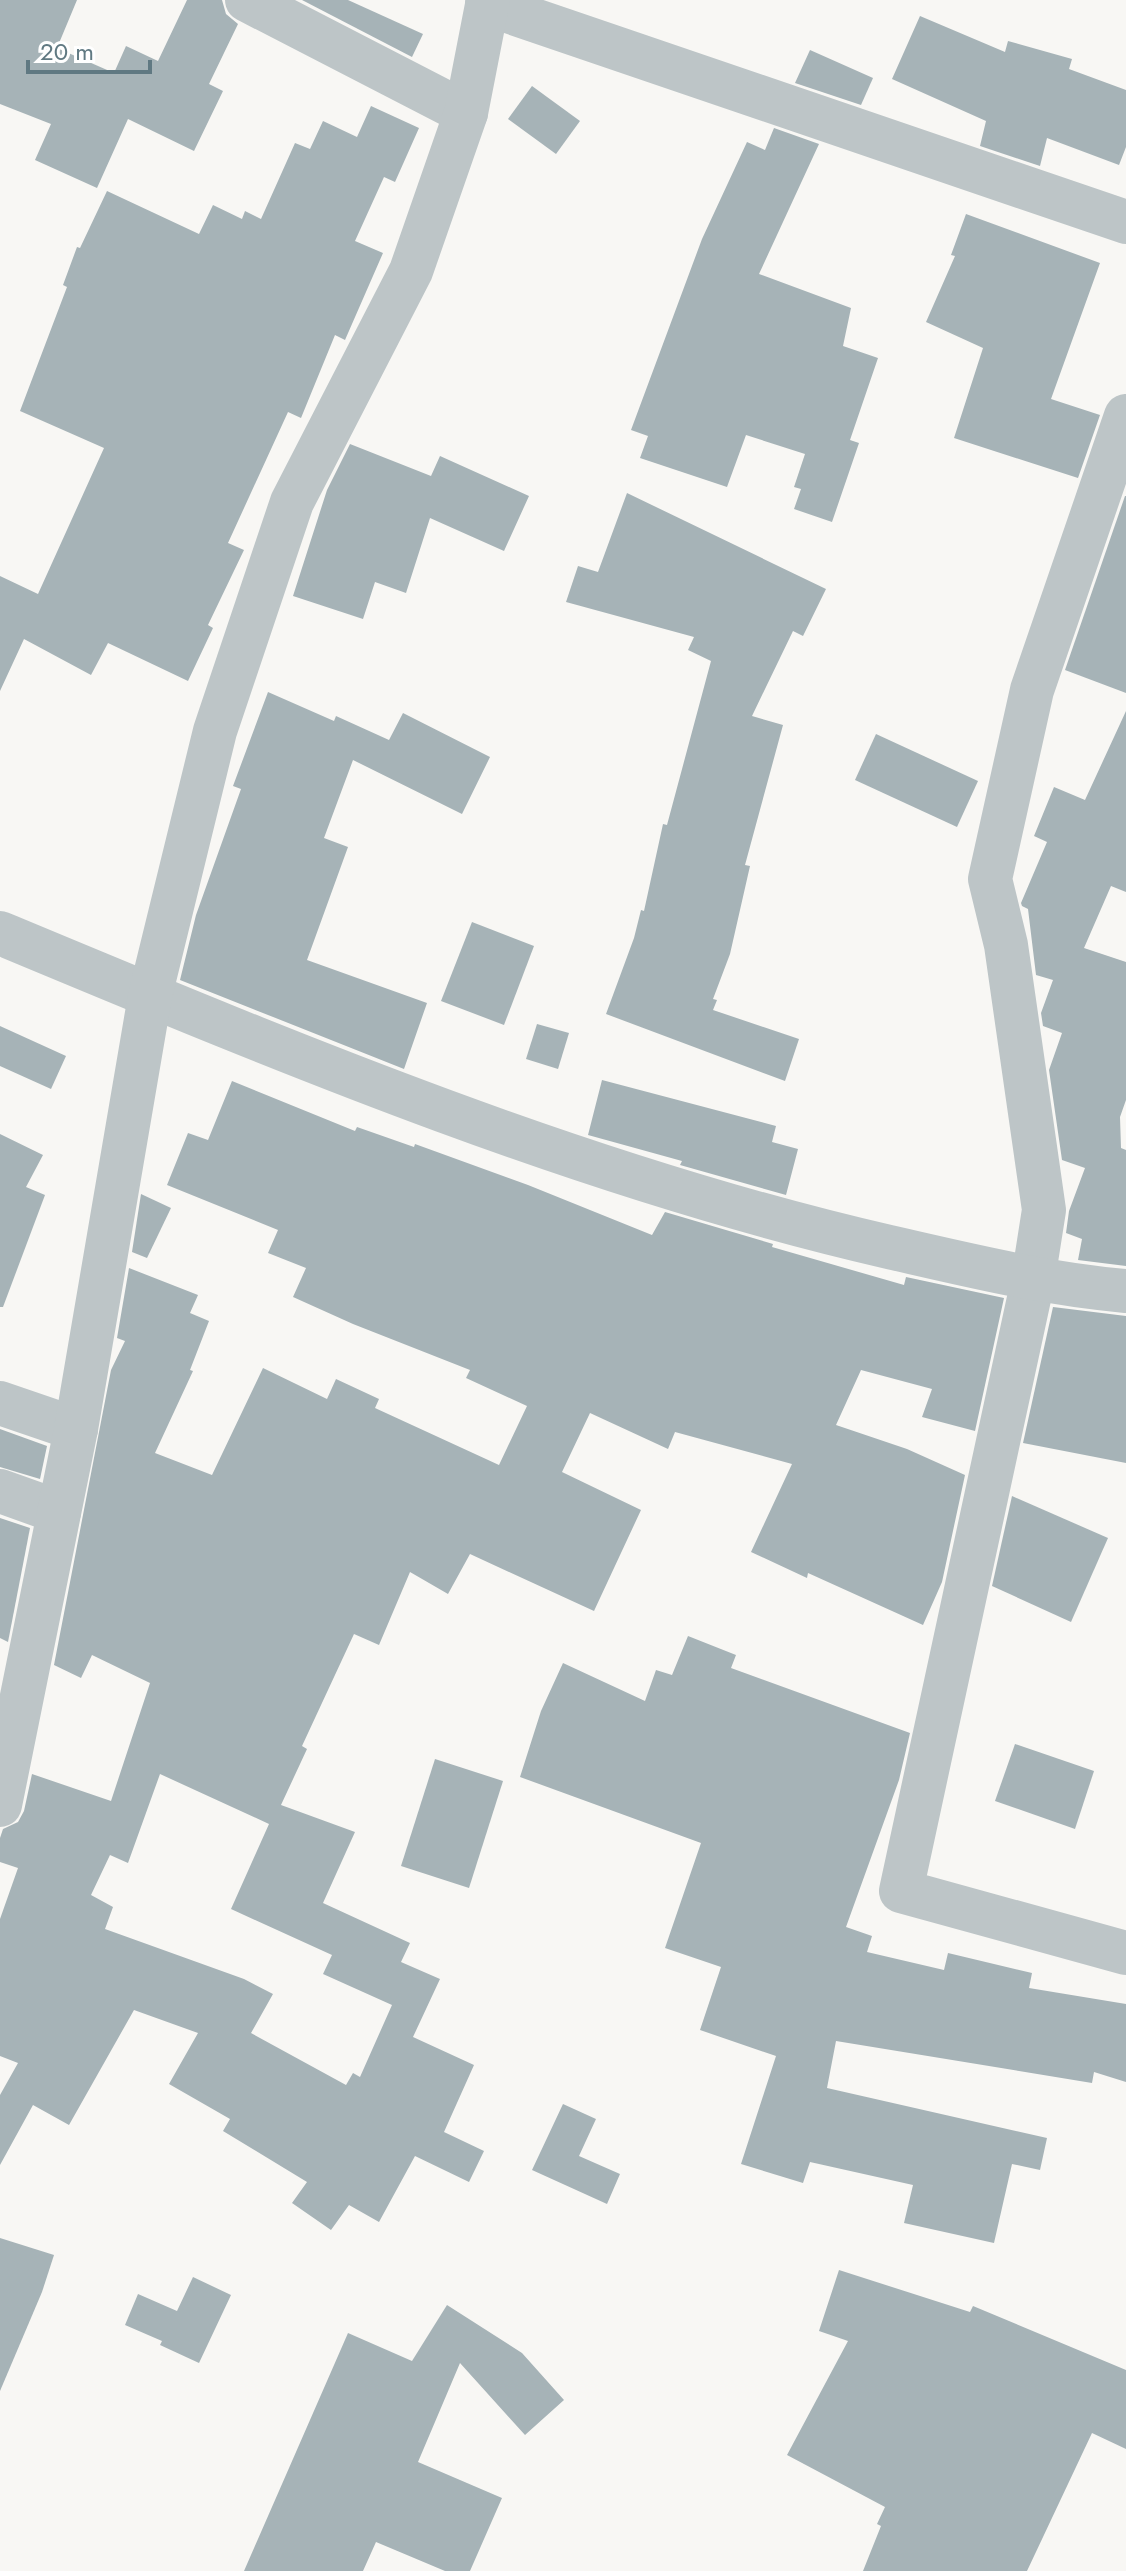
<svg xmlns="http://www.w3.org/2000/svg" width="1126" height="2571" viewBox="0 0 1126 2571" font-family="Jost,sans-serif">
<rect width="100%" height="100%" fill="#f8f7f4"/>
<!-- building -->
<g fill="#a6b3b7" fill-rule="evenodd">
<polygon points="0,0 77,0 57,48 114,73 126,46 158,61 187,0 222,0 226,14 238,24 209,84 223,91 194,151 128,119 97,188 35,160 51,124 0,104"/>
<polygon points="302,0 348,0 423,34 412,57"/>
<polygon points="920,16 1005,52 1008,41 1072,59 1069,69 1126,90 1126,147 1119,165 1047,138 1040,166 980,146 986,121 892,79"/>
<polygon points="810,50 873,78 861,105 795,83"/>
<polygon points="532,86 580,121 556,154 508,119"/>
<polygon points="371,106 419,128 395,182 384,177 355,241 383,253 345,340 335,335 301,418 288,412 228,543 244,550 208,625 213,628 188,681 108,643 91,675 24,639 0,691 0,576 38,594 104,448 20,411 67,287 63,285 77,247 80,248 107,191 199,234 213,205 242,219 245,211 261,219 295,143 310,149 323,121 357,137"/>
<polygon points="774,128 819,144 759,274 851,308 843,346 878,358 850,440 859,443 832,522 794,509 801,489 794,487 805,454 746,435 727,487 640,458 648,436 631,430 702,239 747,142 765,150"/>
<polygon points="966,214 1100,263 1051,399 1100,415 1078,478 954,438 983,348 926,322 955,256 951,255"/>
<polygon points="350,444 431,476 440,456 529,496 504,551 430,518 406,593 375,582 363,619 293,596 327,490"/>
<polygon points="627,493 826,589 803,636 793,631 752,716 783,725 745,865 750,866 730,954 713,999 717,1000 713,1010 799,1039 785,1081 606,1014 634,938 641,910 644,911 663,824 667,825 711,661 688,650 694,637 566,602 578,566 598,572"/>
<polygon points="1125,496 1126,496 1126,693 1065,670"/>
<polygon points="268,692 334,721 336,716 389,740 403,713 490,757 462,814 353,760 324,838 348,847 307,960 427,1003 404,1069 180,980 196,915 241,789 233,786"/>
<polygon points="1126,711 1126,892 1111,886 1084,948 1126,962 1126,1100 1120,1117 1121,1148 1126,1150 1126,1266 1078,1260 1082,1239 1066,1233 1069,1211 1085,1168 1062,1160 1049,1070 1062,1033 1043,1026 1041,1013 1053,980 1036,975 1028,909 1022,906 1021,903 1047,842 1034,836 1054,787 1085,800"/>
<polygon points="876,734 978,781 957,827 855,780"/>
<polygon points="472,922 534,946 504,1025 441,1001"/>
<polygon points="537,1024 569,1033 558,1069 526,1059"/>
<polygon points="0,1026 66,1056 51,1089 0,1066"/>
<polygon points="602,1080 776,1126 772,1142 798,1149 786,1195 680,1165 682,1161 588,1135"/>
<path d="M232,1081L355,1131L357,1127L414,1147L415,1144L528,1185L652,1235L665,1212L773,1244L772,1247L904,1285L906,1277L1004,1298L975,1431L922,1417L932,1389L861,1370L836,1425L907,1449L965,1475L942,1582L923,1625L808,1573L807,1578L751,1552L792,1464L675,1432L668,1449L590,1413L562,1472L641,1510L594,1611L470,1554L448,1594L410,1572L379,1645L354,1634L302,1746L307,1749L281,1805L355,1832L323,1903L410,1943L401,1962L440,1979L413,2037L474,2065L444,2132L484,2151L469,2182L415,2156L379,2222L349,2205L331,2230L292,2203L307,2182L223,2131L230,2119L169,2084L198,2033L134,2010L69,2125L33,2105L0,2165V2095L18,2063L0,2056V1919L18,1868L0,1862V1838L3,1829L18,1822L24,1811L32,1774L111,1801L150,1683L92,1655L81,1678L54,1665L111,1370L125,1341L117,1338L129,1268L198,1295L190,1313L209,1321L190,1370L193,1371L155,1453L212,1475L263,1368L327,1399L336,1379L379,1399L375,1408L499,1465L527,1406L466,1378L470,1370L353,1324L293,1297L306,1268L268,1253L278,1230L167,1185L188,1133L208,1140ZM160,1774L269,1824L231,1909L332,1955L323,1974L392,2005L360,2077L353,2073L346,2085L251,2033L273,1994L244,1979L105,1929L113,1907L91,1895L110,1855L128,1863Z"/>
<polygon points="0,1134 43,1155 26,1187 45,1195 3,1307 0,1307"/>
<polygon points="141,1194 171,1208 147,1258 132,1252"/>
<polygon points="1053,1307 1126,1316 1126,1463 1023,1443"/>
<polygon points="0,1429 47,1446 40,1479 0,1467"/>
<polygon points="1012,1496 1108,1538 1071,1622 992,1586"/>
<polygon points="0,1518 30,1528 8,1642 0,1638"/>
<polygon points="688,1636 736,1655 731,1668 910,1733 899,1780 846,1927 872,1936 867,1952 944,1970 948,1953 1032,1973 1029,1988 1126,2004 1126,2082 1094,2072 1092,2083 836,2041 827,2088 1047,2138 1040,2170 1012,2164 994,2243 904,2223 913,2185 810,2162 803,2183 741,2164 776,2056 700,2030 721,1967 665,1948 701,1843 520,1777 541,1711 563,1663 645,1701 656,1670 672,1675"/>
<polygon points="1015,1744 1094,1771 1075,1829 995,1801"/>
<polygon points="435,1759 503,1781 469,1888 401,1866"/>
<polygon points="563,2104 596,2119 579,2156 620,2174 607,2204 532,2170"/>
<polygon points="0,2238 54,2255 42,2292 0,2391"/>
<polygon points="839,2270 970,2312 973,2306 1126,2370 1126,2449 1092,2433 1027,2571 863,2571 881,2526 877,2524 885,2507 787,2455 848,2341 819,2331"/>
<polygon points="193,2277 231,2295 199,2363 160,2345 162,2341 125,2325 138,2294 177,2311"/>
<polygon points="447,2305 522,2353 564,2400 525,2435 460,2363 418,2462 502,2498 470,2571 445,2571 376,2542 363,2571 244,2571 348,2333 412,2361"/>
</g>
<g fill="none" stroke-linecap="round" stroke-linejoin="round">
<!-- minor -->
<g stroke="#bdc5c7" stroke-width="44">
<polyline points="247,0 466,113"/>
<polyline points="487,4 1126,222"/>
<polyline points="1126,416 1032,690 990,879 1006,945 1044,1210 1033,1280 901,1891 1126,1953"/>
<path d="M0,933C288,1053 584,1177 889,1247C968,1265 1045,1284 1126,1291"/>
<polyline points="0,1403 76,1429"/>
<polyline points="0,1491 59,1512"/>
<polyline points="0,1805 76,1429 150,996 215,731 292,502 411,271 466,113 488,0"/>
</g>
</g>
<!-- scale -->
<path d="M28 60v12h122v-12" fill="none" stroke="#607982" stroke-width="4"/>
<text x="40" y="60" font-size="24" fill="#607982" stroke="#ffffff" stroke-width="6" paint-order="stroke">20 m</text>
</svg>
